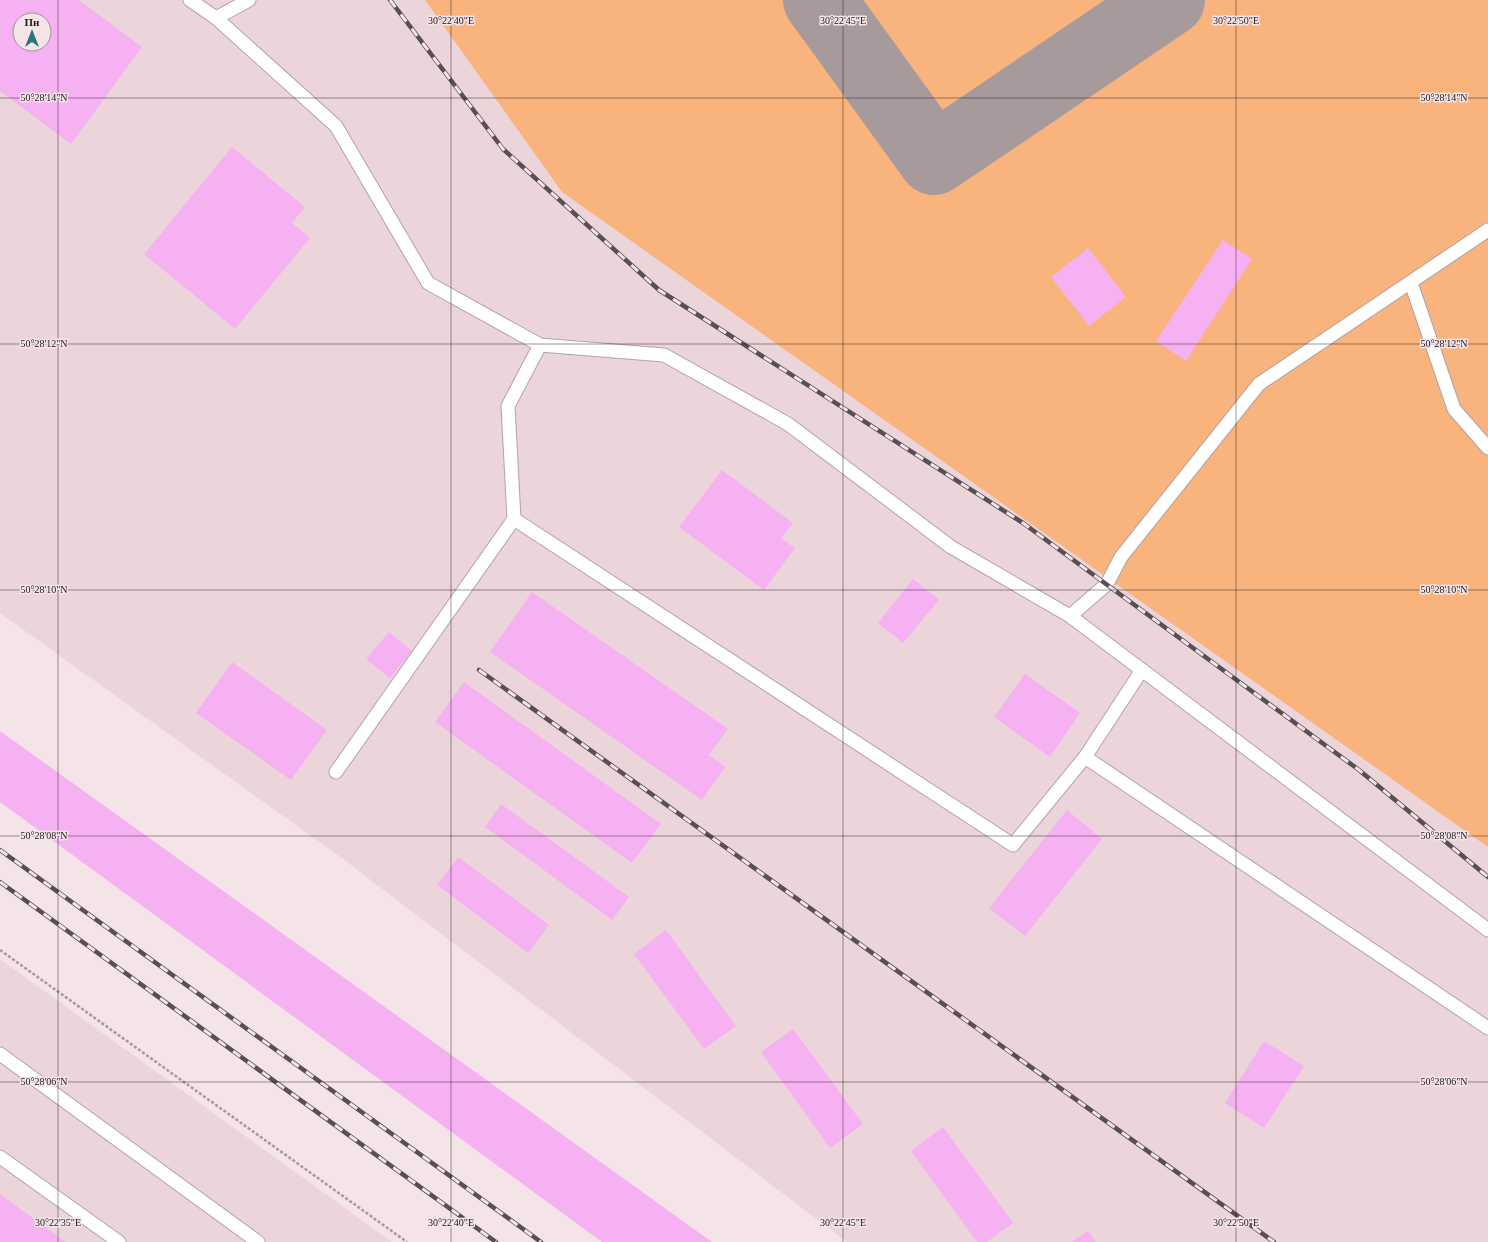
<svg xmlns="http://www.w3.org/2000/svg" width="1488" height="1242" viewBox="0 0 1488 1242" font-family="'Times New Roman',serif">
<rect width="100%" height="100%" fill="#f4e4e8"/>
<!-- built -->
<g fill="#ecd4db" fill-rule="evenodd">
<path d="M0,0H1488V1242H847L339,856L0,613ZM20,20H44V44H20Z"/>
<polygon points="0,959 392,1242 0,1242"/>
</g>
<!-- green -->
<polygon fill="#f9b37d" points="425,0 1488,0 1488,847 562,192"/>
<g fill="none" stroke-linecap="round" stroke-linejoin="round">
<!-- taxiway -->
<polyline stroke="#a69a9d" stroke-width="72" points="819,0 934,159 1169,0"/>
</g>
<!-- building -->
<g fill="#f6b1f2" fill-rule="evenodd">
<path d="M0,0H79L142,47L71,144L0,91ZM20,20H44V44H20Z"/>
<polygon points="232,147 305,207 292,223 310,238 235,329 144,254"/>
<polygon points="1223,240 1252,259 1186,361 1156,341"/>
<polygon points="1088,248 1126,297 1089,326 1051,277"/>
<polygon points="722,470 793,523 781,538 795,548 764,590 679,527"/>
<polygon points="913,579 939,600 903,643 878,623"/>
<polygon points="532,592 728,729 709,755 725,767 702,800 490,652"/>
<polygon points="389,632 412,651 390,678 366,659"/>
<polygon points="232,662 327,730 291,780 196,713"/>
<polygon points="1025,674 1080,713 1050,757 994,717"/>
<polygon points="464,682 661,824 632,863 435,722"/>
<polygon points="0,731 325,964 712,1242 602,1242 0,802"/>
<polygon points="501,804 629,897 612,920 485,827"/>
<polygon points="1067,810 1102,839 1025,936 989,908"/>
<polygon points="458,857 549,925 528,953 437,885"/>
<polygon points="666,930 736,1026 704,1049 634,954"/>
<polygon points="793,1029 863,1124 830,1148 761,1052"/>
<polygon points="1264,1041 1304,1066 1264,1128 1225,1103"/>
<polygon points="943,1127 1013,1223 987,1242 977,1242 911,1151"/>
<polygon points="0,1194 65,1242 0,1242"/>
<polygon points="1088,1231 1096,1242 1072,1242"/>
</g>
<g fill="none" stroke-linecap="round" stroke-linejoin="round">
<!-- service casing -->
<g stroke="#b2a3a7" stroke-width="15">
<g id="service">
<polyline points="190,0 216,18 336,126 428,283 540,345 664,355 788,424 951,547 1070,616 1488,930"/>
<polyline points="216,18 249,0"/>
<polyline points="1411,283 1454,409 1488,448"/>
<polyline points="540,345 508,406 514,519 1013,845 1085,757 1488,1028"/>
<polyline points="1070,616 1107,584 1121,557 1259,384 1488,230"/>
<polyline points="1085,757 1142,670"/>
<polyline points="336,772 514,519"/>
<polyline points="0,1054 258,1242"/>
<polyline points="0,1157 119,1242"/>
</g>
</g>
<!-- path -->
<polyline stroke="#a4989b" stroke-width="2.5" stroke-dasharray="3 2" stroke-linecap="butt" points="0,950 407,1242"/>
<!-- service -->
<use href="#service" stroke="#fff" stroke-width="13"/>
<!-- rail casing -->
<g stroke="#574f52" stroke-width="4.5">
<g id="rail">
<polyline points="390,0 503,149 659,290 1023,523 1359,770 1488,877"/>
<polyline points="479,670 1274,1242"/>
<polyline points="0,850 541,1242"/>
<polyline points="0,882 496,1242"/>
</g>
</g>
<!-- rail -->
<use href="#rail" stroke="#f4e4e8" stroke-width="3" stroke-dasharray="9" stroke-linecap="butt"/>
</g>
<!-- ticks -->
<path fill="none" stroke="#1e191b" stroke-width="1" stroke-opacity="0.45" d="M58,0V1242M451,0V1242M843,0V1242M1236,0V1242M0,98H1488M0,344H1488M0,590H1488M0,836H1488M0,1082H1488"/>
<g font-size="10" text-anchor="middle" fill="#1e191b" stroke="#f4e4e8" stroke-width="3" stroke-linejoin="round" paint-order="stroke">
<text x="451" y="24">30°22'40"E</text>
<text x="843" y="24">30°22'45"E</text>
<text x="1236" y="24">30°22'50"E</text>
<text x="44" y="101">50°28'14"N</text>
<text x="1444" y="101">50°28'14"N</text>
<text x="44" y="347">50°28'12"N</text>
<text x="1444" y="347">50°28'12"N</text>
<text x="44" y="593">50°28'10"N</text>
<text x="1444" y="593">50°28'10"N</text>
<text x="44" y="839">50°28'08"N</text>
<text x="1444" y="839">50°28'08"N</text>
<text x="44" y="1085">50°28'06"N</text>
<text x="1444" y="1085">50°28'06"N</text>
<text x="58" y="1226">30°22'35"E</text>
<text x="451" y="1226">30°22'40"E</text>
<text x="843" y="1226">30°22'45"E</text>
<text x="1236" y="1226">30°22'50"E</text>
</g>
<!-- north arrow -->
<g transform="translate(32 32)"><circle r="19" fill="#f4e4e8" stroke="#9e9396"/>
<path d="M0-3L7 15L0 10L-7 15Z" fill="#2b737d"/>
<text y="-6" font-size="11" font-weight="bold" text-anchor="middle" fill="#1e191b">Пн</text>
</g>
</svg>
